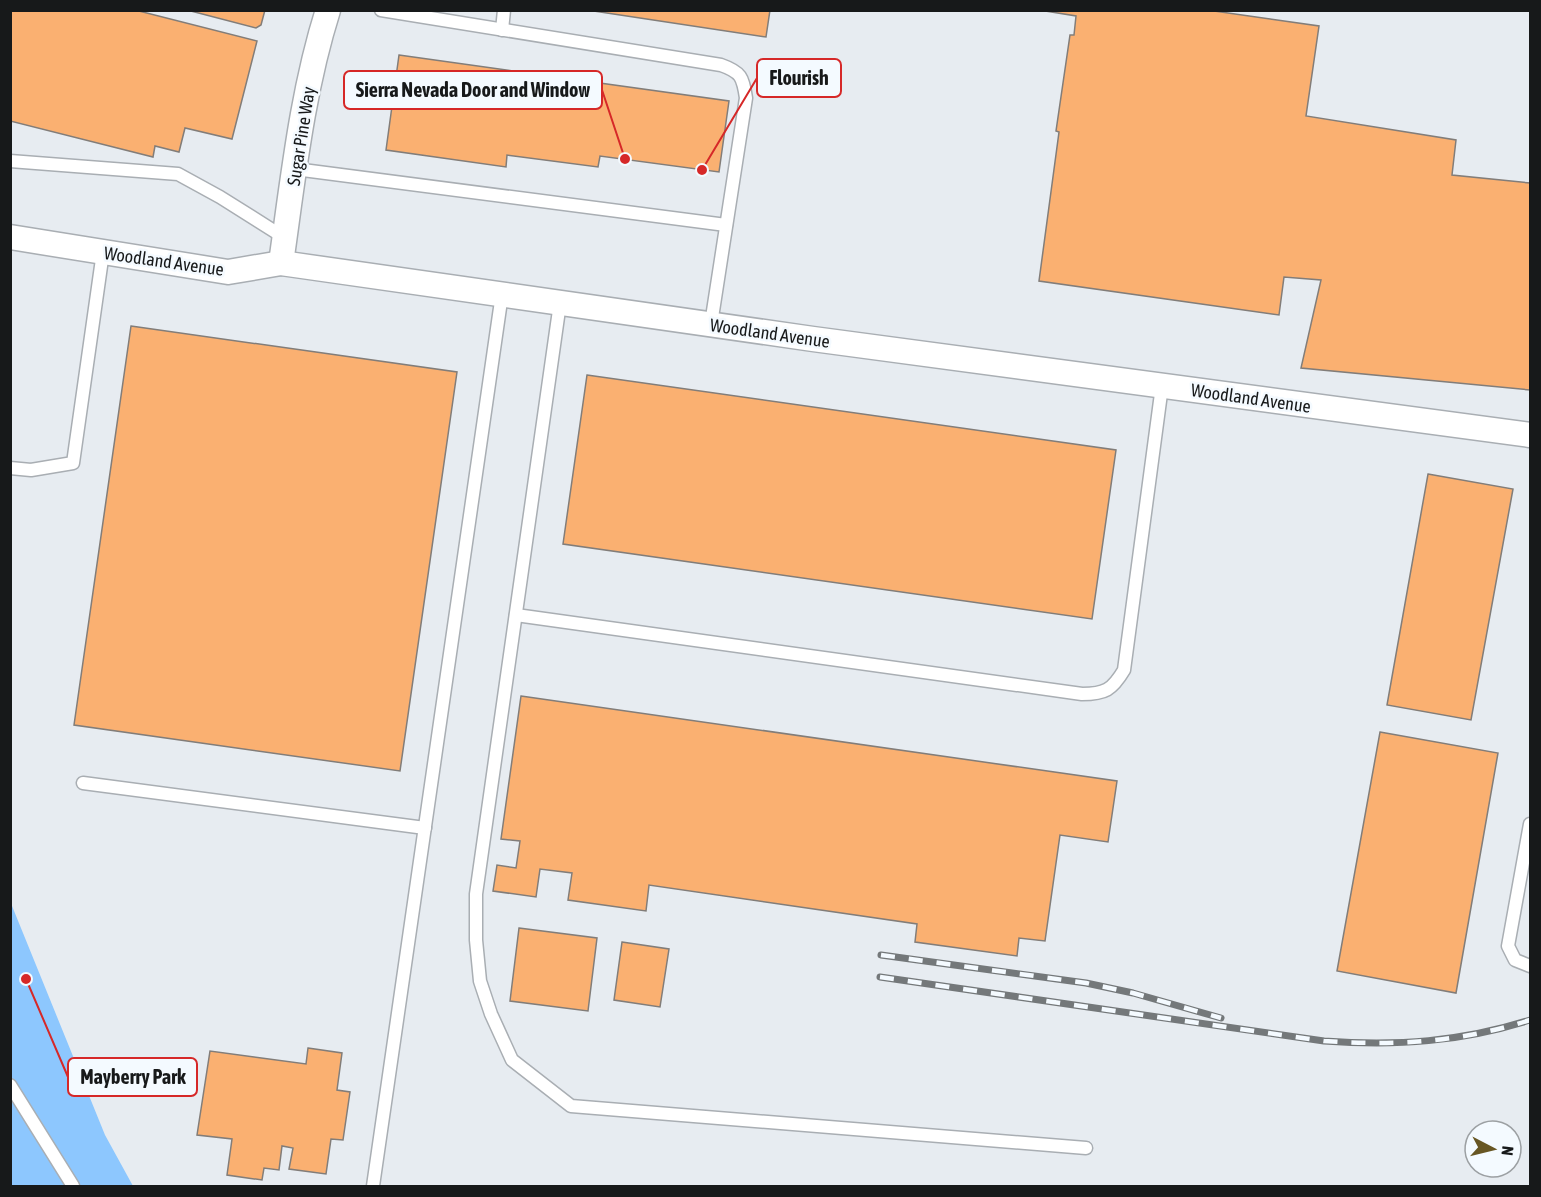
<svg xmlns="http://www.w3.org/2000/svg" width="1541" height="1197" viewBox="0 0 1541 1197" font-family="'Asap Condensed',sans-serif">
<rect width="100%" height="100%" fill="#e7ecf1"/>
<!-- green -->
<polygon fill="#8dc7fe" points="10,901 105,1135 133,1186 11,1186"/>
<!-- building -->
<g fill="#fab071" stroke="#827d79" stroke-width="1.5">
<polygon points="10,10 135,10 257,41 232,139 185,128 179,152 155,146 153,157 10,121"/>
<polygon points="187,10 265,10 261,25 256,28"/>
<polygon points="587,10 770,10 766,37"/>
<polygon points="1039,10 1207,10 1319,26 1306,116 1456,140 1452,175 1530,183 1530,390 1301,368 1321,280 1284,277 1279,315 1039,281 1059,132 1056,131 1070,35 1074,35 1076,16"/>
<polygon points="399,55 729,101 719,172 600,156 598,167 507,155 506,167 386,150"/>
<polygon points="131,326 457,372 400,771 74,725"/>
<polygon points="587,375 1116,450 1092,619 563,544"/>
<polygon points="1428,474 1513,489 1471,720 1387,705"/>
<polygon points="521,696 1117,781 1108,842 1060,835 1045,941 1019,938 1017,956 915,942 917,924 649,885 646,911 568,900 572,873 540,869 536,897 493,891 497,865 516,868 520,841 501,839"/>
<polygon points="1380,732 1498,753 1456,993 1337,971"/>
<polygon points="519,928 597,938 588,1011 510,1001"/>
<polygon points="622,942 669,949 660,1007 614,1000"/>
<polygon points="308,1048 342,1053 337,1090 350,1092 343,1140 331,1139 326,1174 289,1169 293,1148 282,1146 279,1170 264,1168 262,1180 227,1175 232,1139 197,1135 210,1051 306,1064"/>
</g>
<g fill="none" stroke-linecap="round" stroke-linejoin="round">
<!-- service casing -->
<g stroke="#a9aeb3" stroke-width="15">
<g id="service">
<path d="M381,10L721,65C741,72 743,77 746,98L711,324"/>
<polyline points="502,30 504,10"/>
<polyline points="10,161 178,174 220,197 285,238"/>
<polyline points="295,169 726,225"/>
<polyline points="560,303 476,894 476,940 480,981 491,1014 512,1060 571,1106 1086,1148"/>
<polyline points="10,468 31,470 73,463 103,252"/>
<path d="M516,615L1082,694C1105,694 1112,690 1124,670L1162,386"/>
<polyline points="83,783 425,828"/>
<polyline points="1530,824 1508,946 1515,960 1530,966"/>
<polyline points="10,1085 73,1186"/>
<polyline points="373,1186 502,294"/>
</g>
</g>
<!-- minor casing -->
<g stroke="#a9aeb3" stroke-width="27">
<g id="minor">
<polyline points="10,237 228,272 281,263 813,339 1530,435"/>
<path d="M281,263C293,179 302,92 328,10"/>
</g>
</g>
<!-- service -->
<use href="#service" stroke="#fff" stroke-width="12"/>
<!-- minor -->
<use href="#minor" stroke="#fff" stroke-width="24"/>
<!-- rail casing -->
<g stroke="#74787a" stroke-width="7">
<g id="rail">
<polyline points="881,955 1086,983 1133,993 1221,1018"/>
<path d="M880,977L1324,1041C1397,1046 1461,1042 1530,1020"/>
</g>
</g>
<!-- rail -->
<use href="#rail" stroke="#f4faff" stroke-width="4.5" stroke-dasharray="14" stroke-linecap="butt"/>
</g>
<g text-anchor="middle" dominant-baseline="central" stroke-width="5" stroke-linejoin="round" paint-order="stroke">
<!-- street labels -->
<g font-size="18" fill="#17191a" stroke="#f4faff">
<text transform="translate(301 136) rotate(-81)">Sugar Pine Way</text>
<text transform="translate(164 261) rotate(8)">Woodland Avenue</text>
<text transform="translate(770 333) rotate(8)">Woodland Avenue</text>
<text transform="translate(1251 398) rotate(8)">Woodland Avenue</text>
</g>
</g>
<!-- callouts -->
<path fill="none" stroke="#d62828" stroke-width="2" d="M702 170L757 78M625 159L602 90M26 979L68 1077"/>
<g fill="#d62828" stroke="#f4faff" stroke-width="2">
<circle cx="702" cy="170" r="6"/>
<circle cx="625" cy="159" r="6"/>
<circle cx="26" cy="979" r="6"/>
</g>
<g fill="#f4faff" stroke="#d62828" stroke-width="2">
<rect x="757" y="59" width="84" height="38" rx="6"/>
<rect x="344" y="71" width="258" height="38" rx="6"/>
<rect x="68" y="1058" width="129" height="38" rx="6"/>
</g>
<g font-size="20" text-anchor="middle" font-weight="bold" fill="#17191a">
<text x="799" y="85">Flourish</text>
<text x="473" y="97">Sierra Nevada Door and Window</text>
<text x="133" y="1084">Mayberry Park</text>
</g>
<!-- border -->
<rect width="1541" height="1197" fill="none" stroke="#17191a" stroke-width="24"/>
<!-- north arrow -->
<g transform="translate(1493 1149) rotate(97)"><circle r="28" fill="#f4faff" stroke="#9ca0a3" stroke-width="1.5"/>
<path d="M0-4.5L10 22L0 15L-10 22Z" fill="#675623"/>
<text y="-9" font-size="16" font-weight="bold" text-anchor="middle" fill="#17191a">N</text>
</g>
</svg>
